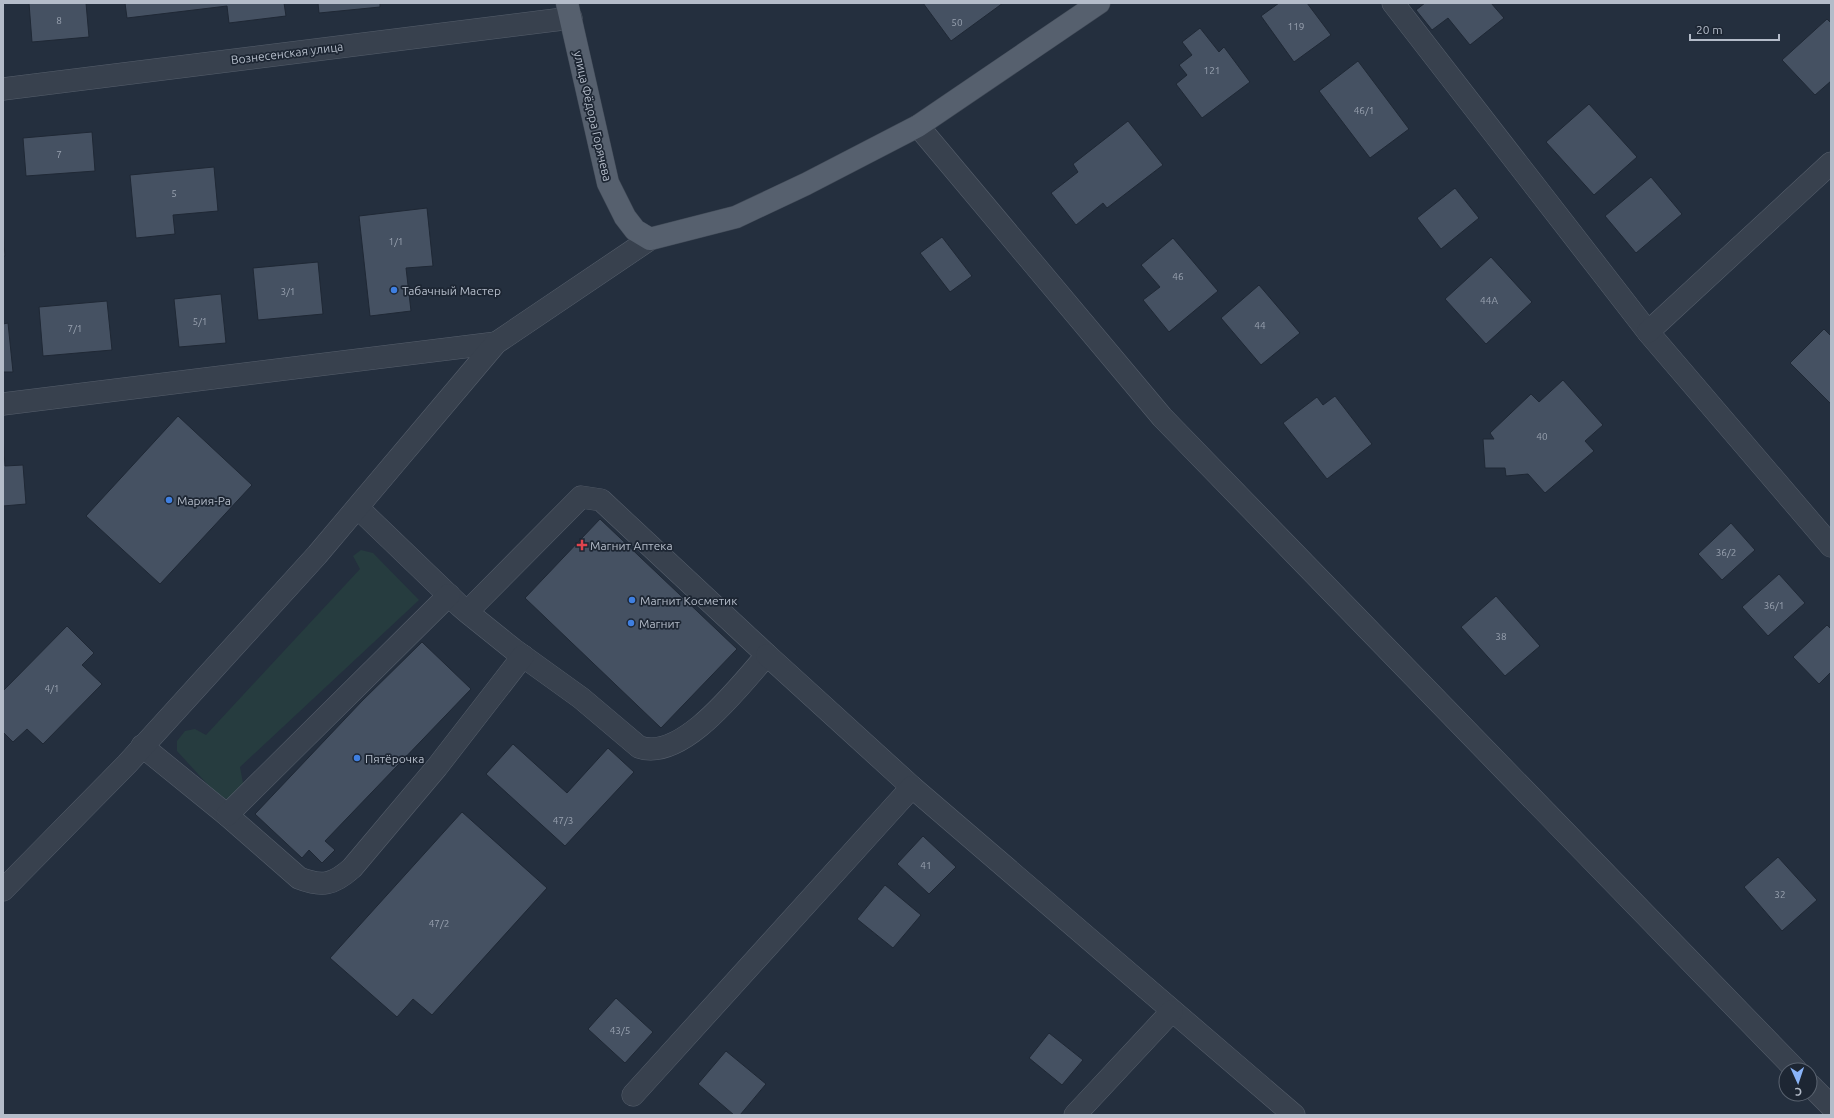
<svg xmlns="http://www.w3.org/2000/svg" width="1834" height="1118" viewBox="0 0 1834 1118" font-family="Ubuntu,sans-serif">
<rect width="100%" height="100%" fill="#242f3e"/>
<!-- green -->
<polygon fill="#263c3f" points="361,550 373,553 419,600 240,767 243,783 230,799 220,798 177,751 177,741 185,731 195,729 206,735 360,569 353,556"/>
<!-- building -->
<g fill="#455162" stroke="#1f2835">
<polygon points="29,3 86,3 89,37 32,42"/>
<polygon points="125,3 284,3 286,16 229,23 227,6 127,18"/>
<polygon points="318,3 380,3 380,7 319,13"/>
<polygon points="923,3 1003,3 951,41"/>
<polygon points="1279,3 1307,3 1331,35 1294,62 1261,16"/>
<polygon points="1425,3 1491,3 1504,18 1470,45 1448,18 1432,30 1416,10"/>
<polygon points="1827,19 1831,23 1831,81 1815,95 1782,60"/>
<polygon points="1200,28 1219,52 1224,47 1250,82 1202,118 1176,84 1187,75 1179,65 1192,55 1182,42"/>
<polygon points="1358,61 1409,129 1370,158 1319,91"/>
<polygon points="1589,104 1637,157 1594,195 1546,142"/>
<polygon points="1128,121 1163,165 1107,208 1103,203 1076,225 1051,193 1078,172 1073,164"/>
<polygon points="92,132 95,171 26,176 23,138"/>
<polygon points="214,167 218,211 173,215 175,234 136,238 130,175"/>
<polygon points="1651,177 1682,214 1636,253 1605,216"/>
<polygon points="1455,188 1479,218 1441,249 1417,218"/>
<polygon points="427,208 433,266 406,268 411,311 370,316 359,216"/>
<polygon points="3,231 5,256 3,256"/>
<polygon points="942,237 972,276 950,292 920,253"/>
<polygon points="1173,238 1218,291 1169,332 1143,300 1160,287 1141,265"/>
<polygon points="1491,257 1532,302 1486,344 1445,299"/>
<polygon points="318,262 323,314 258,320 253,268"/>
<polygon points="1259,285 1300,333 1261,365 1221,318"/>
<polygon points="221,294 226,343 179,347 174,299"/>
<polygon points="107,301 112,350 43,356 39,307"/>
<polygon points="8,323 13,372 3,372 3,324"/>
<polygon points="1824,329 1831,336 1831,404 1790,363"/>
<polygon points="1563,380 1603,425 1585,441 1594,451 1545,493 1528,474 1506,476 1505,468 1485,468 1483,439 1494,439 1490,433 1531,394 1539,402"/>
<polygon points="1335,396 1372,444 1327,479 1283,423 1317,397 1323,405"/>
<polygon points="178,416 252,485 160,584 86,516"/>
<polygon points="3,437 5,466 23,465 26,504 3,506"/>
<polygon points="600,519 737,649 661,728 525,598"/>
<polygon points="1731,523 1755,550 1722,580 1698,554"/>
<polygon points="1779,574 1805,603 1768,636 1742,607"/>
<polygon points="1496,596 1540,646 1505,676 1461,627"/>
<polygon points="1827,625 1831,629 1831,672 1819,684 1793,657"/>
<polygon points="67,626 94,653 82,665 102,684 43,744 27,729 13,742 3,732 3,691"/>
<polygon points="422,642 471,689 325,841 335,850 322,863 309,850 302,858 255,814 362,701"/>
<polygon points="513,744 567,793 608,748 634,772 565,846 486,774"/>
<polygon points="462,812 547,888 432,1015 413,999 397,1017 330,958"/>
<polygon points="923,836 956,867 929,894 897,864"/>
<polygon points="1778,857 1817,900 1782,931 1744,887"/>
<polygon points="885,885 921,915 893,948 857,919"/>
<polygon points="616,998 653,1032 625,1063 588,1029"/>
<polygon points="1049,1033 1083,1060 1062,1085 1029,1058"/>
<polygon points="726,1051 766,1084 740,1115 734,1115 698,1084"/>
</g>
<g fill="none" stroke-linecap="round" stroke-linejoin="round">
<!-- minor casing -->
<g stroke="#565f6c" stroke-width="23">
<g id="minor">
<polyline points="1393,3 1648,332 1831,546"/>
<polyline points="3,89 571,18"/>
<polyline points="918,126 1162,417 1796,1070"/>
<polyline points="1648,332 1831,163"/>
<polyline points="3,404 496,343"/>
<path d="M358,508L460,606L467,612L513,649L581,698L639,747C683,762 740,685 767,655L601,500L581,497L467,612"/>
<polyline points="767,655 912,787"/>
<path d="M142,746L227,815L299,878C322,887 333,885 352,868L437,767L523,656"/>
<polyline points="227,815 449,595"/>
<polyline points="3,890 127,764 317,555 496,343 650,239"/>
<polyline points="1810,1085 1831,1106"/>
<polyline points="633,1095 912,787 1294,1115"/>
<polyline points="1075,1115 1172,1011"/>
</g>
</g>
<!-- major casing -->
<g stroke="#414a57" stroke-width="23">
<polyline id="major" points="567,3 608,183 625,217 635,230 650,239 736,217 806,184 918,126 1099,3"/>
</g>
<!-- minor -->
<use href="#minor" stroke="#38414e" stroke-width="22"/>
<!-- major -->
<use href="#major" stroke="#56606e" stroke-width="22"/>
</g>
<!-- markers -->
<g fill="#3f7fe0" stroke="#1d2633" stroke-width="1.5">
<circle cx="394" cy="290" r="4"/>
<circle cx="169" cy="500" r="4"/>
<circle cx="632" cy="600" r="4"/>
<circle cx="631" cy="623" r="4"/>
<circle cx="357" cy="758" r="4"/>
</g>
<path fill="#e0444e" stroke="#1d2633" stroke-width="1.5" d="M580 539h4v4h4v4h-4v4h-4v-4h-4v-4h4z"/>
<g text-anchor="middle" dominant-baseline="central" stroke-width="3.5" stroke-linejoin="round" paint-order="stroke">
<!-- number labels -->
<g font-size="10" fill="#98a1af">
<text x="59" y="20">8</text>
<text x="957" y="22">50</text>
<text x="1296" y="26">119</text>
<text x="1212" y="70">121</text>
<text x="1364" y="110">46/1</text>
<text x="59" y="154">7</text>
<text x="174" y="193">5</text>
<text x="396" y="241">1/1</text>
<text x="1178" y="276">46</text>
<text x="288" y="291">3/1</text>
<text x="1489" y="300">44А</text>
<text x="200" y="321">5/1</text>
<text x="1260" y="325">44</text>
<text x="75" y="328">7/1</text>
<text x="1542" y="436">40</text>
<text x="1726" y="552">36/2</text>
<text x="1774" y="605">36/1</text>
<text x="1501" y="636">38</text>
<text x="52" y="688">4/1</text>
<text x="563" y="820">47/3</text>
<text x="926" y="865">41</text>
<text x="1780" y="894">32</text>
<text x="439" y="923">47/2</text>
<text x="620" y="1030">43/5</text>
</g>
<!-- street labels -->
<g font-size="12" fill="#b4bcc9" stroke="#1d2633">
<text transform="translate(287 53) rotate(-7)">Вознесенская улица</text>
<text transform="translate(593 116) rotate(77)">улица Фёдора Горячева</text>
</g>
<!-- poi labels -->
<g font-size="12" fill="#b4bcc9" stroke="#1d2633" text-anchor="start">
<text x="402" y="290">Табачный Мастер</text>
<text x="177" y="500">Мария-Ра</text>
<text x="590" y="545">Магнит Аптека</text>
<text x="640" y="600">Магнит Косметик</text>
<text x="639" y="623">Магнит</text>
<text x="365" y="758">Пятёрочка</text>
</g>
</g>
<!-- border -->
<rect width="1834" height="1118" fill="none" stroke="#b4bcc9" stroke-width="8"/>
<!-- north arrow -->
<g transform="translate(1798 1082) rotate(177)"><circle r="19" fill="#1d2633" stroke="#59626f"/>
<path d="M0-3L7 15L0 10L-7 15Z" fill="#8ab4f8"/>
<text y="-6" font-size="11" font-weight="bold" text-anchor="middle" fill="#b4bcc9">С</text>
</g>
<!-- scale -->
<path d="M1690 34v6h89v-6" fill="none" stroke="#b4bcc9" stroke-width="2"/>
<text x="1696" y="34" font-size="12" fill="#b4bcc9" stroke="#1d2633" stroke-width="3" paint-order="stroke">20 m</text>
</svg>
